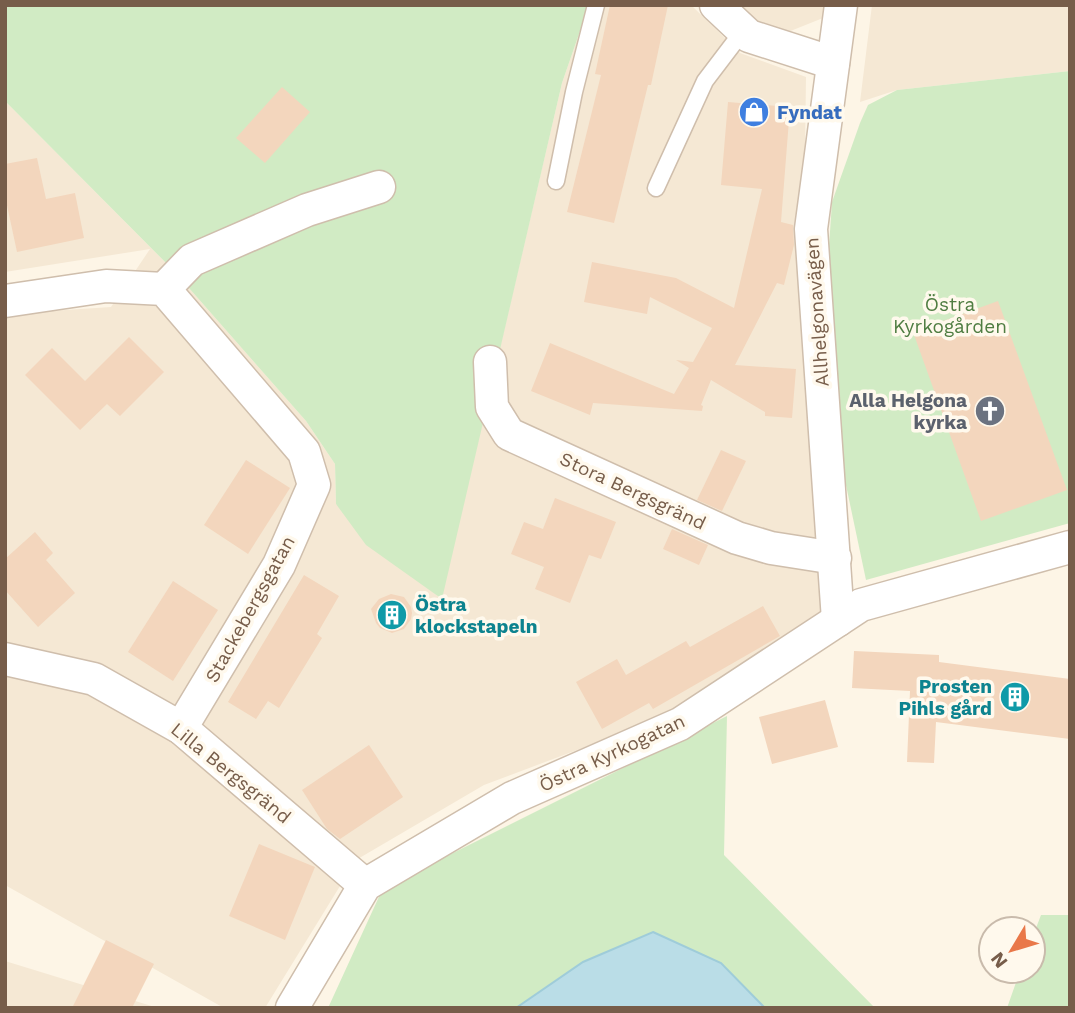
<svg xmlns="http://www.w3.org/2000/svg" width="1075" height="1013" viewBox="0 0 1075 1013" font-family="'Work Sans',sans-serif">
<rect width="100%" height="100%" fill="#fdf5e6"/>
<!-- residential -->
<g fill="#f5e8d4">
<polygon points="589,5 691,5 740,53 806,77 804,228 823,627 670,715 484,785 356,860 265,1008 224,1008 5,885 5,314 111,307 150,249 5,272 5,101 174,271 306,421 335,464 336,504 441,599 562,83"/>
<polygon points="737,5 824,5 823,18 783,34 755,22"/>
<polygon points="872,5 1070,5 1070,71 897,90 860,102"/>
<polygon points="5,961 158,1008 5,1008"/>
</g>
<!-- green -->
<g fill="#d1ebc4">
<polygon points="5,5 589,5 562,83 442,599 366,545 336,504 335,464 306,421 174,271 5,101"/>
<polygon points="1070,71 1070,523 866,580 839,452 828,261 832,202 860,123 868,105 897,90"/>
<polygon points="727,716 724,855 875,1008 765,1008 721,963 583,962 516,1008 328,1008 383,888"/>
<polygon points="1041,915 1070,915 1070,1008 1007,1008 1020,971 1033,971 1033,936"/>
</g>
<!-- water -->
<polygon fill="#badde7" stroke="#9fccd9" stroke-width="2" points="653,932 721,963 765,1008 516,1008 583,962"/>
<!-- building -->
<g fill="#f3d6bd">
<polygon points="610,5 668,5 651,85 648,85 614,223 567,212 601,75 595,74"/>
<polygon points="282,87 310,112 265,163 236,138"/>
<polygon points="728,102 790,107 781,222 793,225 794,245 784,285 777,283 735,365 796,369 792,418 765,416 765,412 711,380 701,405 703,406 702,411 593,403 590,415 531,391 550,343 674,394 689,368 676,360 693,362 712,328 650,297 647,314 584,302 592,262 676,278 734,308 762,189 721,185"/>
<polygon points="37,158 46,199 75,193 84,238 17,252 5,196 5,164"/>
<polygon points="998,301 1067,490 981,521 913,332"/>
<polygon points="129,337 164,372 120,416 107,404 80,430 25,375 52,348 85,381"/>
<polygon points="721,450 746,461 722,511 697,500"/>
<polygon points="246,460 290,488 248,554 204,525"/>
<polygon points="555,498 616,522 601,559 589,555 570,603 535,589 544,567 511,554 524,522 543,529"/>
<polygon points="672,529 708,545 699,565 663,549"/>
<polygon points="35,532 53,553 46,560 75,593 38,627 5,590 5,559"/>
<polygon points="304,575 339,596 317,634 322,638 279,708 268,701 256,719 228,702"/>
<polygon points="173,581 218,610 173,681 128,652"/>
<polygon points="391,594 404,597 411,607 412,613 411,619 404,629 392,633 380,628 376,623 371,609 379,599"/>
<polygon points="763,606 780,636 653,709 649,703 602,729 576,682 617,659 626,675 686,641 690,647"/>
<polygon points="854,651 939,655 939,662 1070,679 1070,739 936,722 934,763 907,762 910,691 852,688"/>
<polygon points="825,700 838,747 772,764 759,717"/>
<polygon points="369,745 403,797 340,839 327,829 302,790"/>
<polygon points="259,844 315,867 285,940 229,916"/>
<polygon points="106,940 154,964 132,1008 72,1008"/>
</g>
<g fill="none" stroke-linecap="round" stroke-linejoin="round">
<!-- lane casing -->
<g stroke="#cfbeac" stroke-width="19">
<g id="lane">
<polyline points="556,181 574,92 596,5"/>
<polyline points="656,188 705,81 743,31"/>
</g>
</g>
<!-- street casing -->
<g stroke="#cfbeac" stroke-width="35">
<g id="street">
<polyline points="716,5 749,36 833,63"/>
<polyline points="164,289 192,260 307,210 379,187"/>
<polyline points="5,301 106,286 164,289 304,452 314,485 279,565 181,728"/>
<polyline points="490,362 492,407 509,434 737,538 771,548 835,558"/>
<polyline points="838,620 811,229 841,5"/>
<polyline points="5,659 94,679 181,728 365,885"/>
<polyline points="292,1008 365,885 512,798 680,724 861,605 1070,547"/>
</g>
</g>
<!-- lane -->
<use href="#lane" stroke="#fff" stroke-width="16"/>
<!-- street -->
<use href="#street" stroke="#fff" stroke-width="32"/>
</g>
<!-- icons -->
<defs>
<g id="shop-disc" transform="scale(1.575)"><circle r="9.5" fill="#3f7fe0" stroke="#fff9ed"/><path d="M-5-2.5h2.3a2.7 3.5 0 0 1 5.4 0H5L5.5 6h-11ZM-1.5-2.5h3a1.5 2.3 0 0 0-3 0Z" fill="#fff"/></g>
<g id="church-disc" transform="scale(1.575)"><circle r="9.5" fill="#6b7280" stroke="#fff9ed"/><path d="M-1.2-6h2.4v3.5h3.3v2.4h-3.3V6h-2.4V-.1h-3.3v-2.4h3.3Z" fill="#fff"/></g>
<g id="building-disc" transform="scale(1.575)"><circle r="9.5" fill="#0f9aa8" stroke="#fff9ed"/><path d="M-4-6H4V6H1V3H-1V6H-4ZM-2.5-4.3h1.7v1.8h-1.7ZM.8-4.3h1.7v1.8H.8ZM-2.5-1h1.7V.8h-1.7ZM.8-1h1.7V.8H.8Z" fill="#fff"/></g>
</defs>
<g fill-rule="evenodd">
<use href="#shop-disc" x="754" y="112"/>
<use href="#church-disc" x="990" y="411"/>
<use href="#building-disc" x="392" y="615"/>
<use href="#building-disc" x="1015" y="697"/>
</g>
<g text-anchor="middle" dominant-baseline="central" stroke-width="7" stroke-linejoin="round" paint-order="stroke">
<!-- shop labels -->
<g font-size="19" font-weight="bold" fill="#366cbe" stroke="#fff9ed" text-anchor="start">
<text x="777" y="112">Fyndat</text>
</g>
<!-- park labels -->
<g font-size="19" fill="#4f7d42" stroke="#fff9ed">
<text x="950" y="304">Östra<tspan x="950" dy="22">Kyrkogården</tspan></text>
</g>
<!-- street labels -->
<g font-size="19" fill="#775d4a" stroke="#fff9ed">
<text transform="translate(817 312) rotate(-94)">Allhelgonavägen</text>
<text transform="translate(633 491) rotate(25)">Stora Bergsgränd</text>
<text transform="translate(250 609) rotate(-61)">Stackebergsgatan</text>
<text transform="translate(612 753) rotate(-25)">Östra Kyrkogatan</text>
<text transform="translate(231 773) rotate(39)">Lilla Bergsgränd</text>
</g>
<!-- worship labels -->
<g font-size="19" font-weight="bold" fill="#5b616d" stroke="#fff9ed" text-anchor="end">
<text x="967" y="400">Alla Helgona<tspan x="967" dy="22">kyrka</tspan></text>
</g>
<!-- culture labels -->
<g font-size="19" font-weight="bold" fill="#0d838f" stroke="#fff9ed" text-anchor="start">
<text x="415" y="604">Östra<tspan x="415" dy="22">klockstapeln</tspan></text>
<text x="992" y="686" text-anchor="end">Prosten<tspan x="992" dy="22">Pihls gård</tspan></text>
</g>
</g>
<!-- border -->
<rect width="1075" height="1013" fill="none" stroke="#775d4a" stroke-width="14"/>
<!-- north arrow -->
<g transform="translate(1012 950) rotate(232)"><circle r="33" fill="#fff9ed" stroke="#c9bbac" stroke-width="2"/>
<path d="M0-5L12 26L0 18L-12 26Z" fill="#e97849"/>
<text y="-10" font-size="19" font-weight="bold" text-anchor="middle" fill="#775d4a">N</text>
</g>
</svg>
